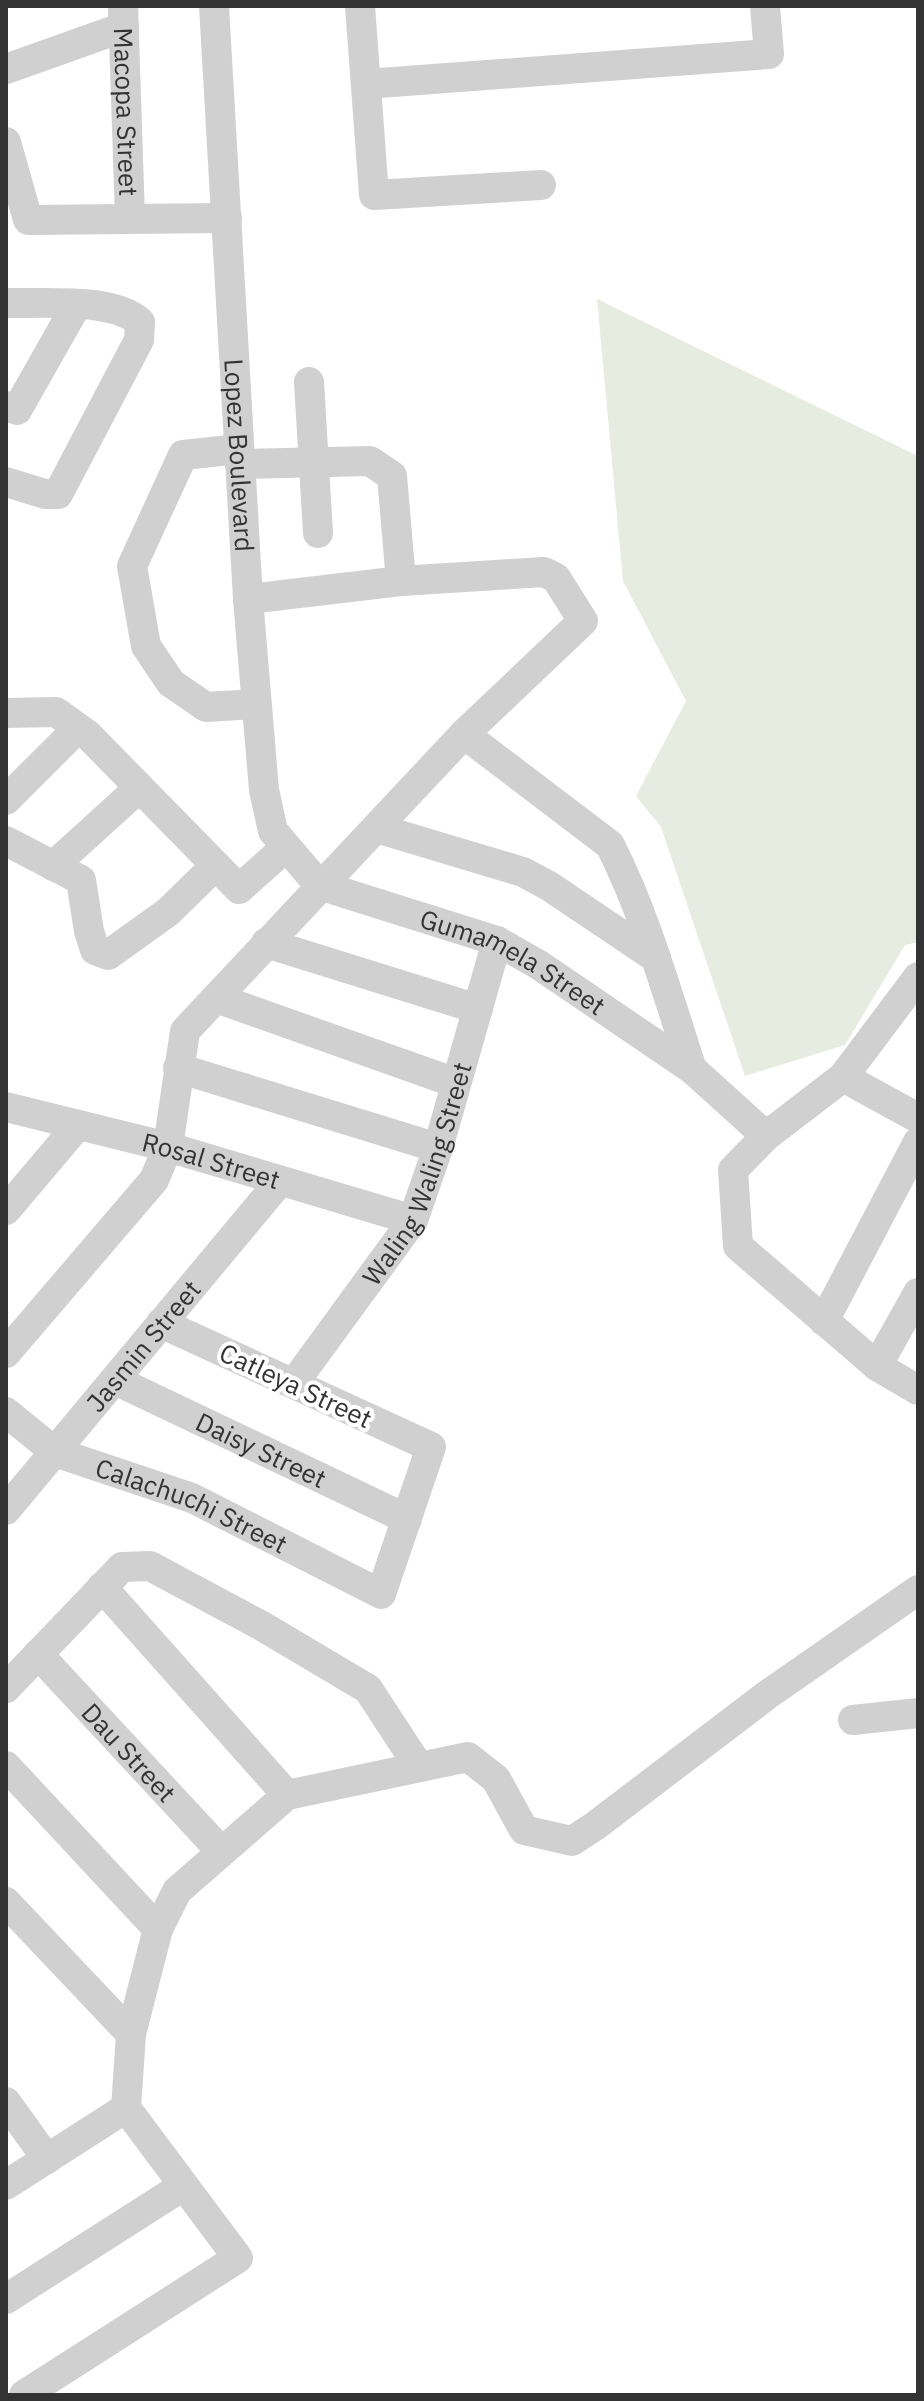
<svg xmlns="http://www.w3.org/2000/svg" width="924" height="2401" viewBox="0 0 924 2401" font-family="'IBM Plex Sans',sans-serif">
<rect width="100%" height="100%" fill="#fff"/>
<!-- green -->
<polygon fill="#e6ecdf" points="597,299 918,456 918,942 905,945 845,1045 745,1076 661,827 636,796 686,701 623,581"/>
<g fill="none" stroke-linecap="round" stroke-linejoin="round">
<!-- minor -->
<g stroke="#d0d0d0" stroke-width="30">
<path id="s1" d="M123,6L130,219"/>
<path id="s2" d="M214,6L248,599L264,790L273,831L319,885L497,941L539,965L692,1069L766,1136"/>
<polyline points="360,6 374,195 541,185"/>
<polyline points="6,69 124,27"/>
<polyline points="366,84 769,54 765,6"/>
<polyline points="6,142 28,220 227,218"/>
<path d="M6,303C43,304 112,297 140,322L139,340L58,494H45L6,482"/>
<polyline points="309,382 318,533"/>
<polyline points="6,406 17,410 77,304"/>
<polyline points="239,449 183,455 132,566 146,646 171,683 206,707 256,704"/>
<polyline points="240,464 370,461 392,476 401,581"/>
<polyline points="6,713 56,712 88,735 239,889 286,847"/>
<path d="M464,734L610,845C646,916 667,994 692,1069"/>
<polyline points="6,800 77,729"/>
<polyline points="376,828 523,872 549,886 656,958"/>
<polyline points="6,841 81,880 89,931 95,950 108,955 168,912 215,866"/>
<polyline points="53,866 139,788"/>
<polyline points="266,943 478,1009"/>
<polyline points="918,977 843,1077 766,1136 733,1170 738,1246 877,1366 918,1390"/>
<polyline points="216,998 456,1083"/>
<polyline points="178,1068 438,1148"/>
<polyline points="843,1077 918,1118"/>
<path id="s3" d="M6,1107L168,1147L413,1220"/>
<polyline points="6,1210 78,1125"/>
<polyline points="824,1321 918,1142"/>
<polyline points="6,1353 154,1180 168,1147 185,1031 464,734 583,621 556,578 544,572 401,581 248,599"/>
<polyline points="877,1366 918,1293"/>
<path id="s4" d="M115,1380L407,1519"/>
<path id="s5" d="M294,1383L413,1220L438,1148L497,941"/>
<path id="s6" d="M6,1412L55,1452L192,1498L381,1594L431,1447L161,1323"/>
<path id="s7" d="M6,1510L280,1181"/>
<polyline points="102,1587 287,1795"/>
<path id="s8" d="M38,1654L220,1850"/>
<polyline points="6,1688 122,1567 150,1566 262,1626 368,1689 419,1767"/>
<polyline points="853,1720 918,1713"/>
<polyline points="6,1766 158,1929"/>
<polyline points="6,1902 131,2034"/>
<polyline points="6,2102 47,2159"/>
<polyline points="6,2185 126,2108"/>
<polyline points="6,2299 183,2186"/>
<polyline points="24,2395 238,2258 126,2108 131,2034 158,1929 177,1891 287,1795 468,1757 496,1779 524,1830 572,1841 595,1826 767,1695 918,1590"/>
</g>
</g>
<g text-anchor="middle" dominant-baseline="central" stroke-width="8" stroke-linejoin="round" paint-order="stroke">
<!-- street labels -->
<g font-size="26" fill="#333" stroke="#fff">
<text stroke="none"><textPath href="#s1" startOffset="106">Macopa Street</textPath></text>
<text stroke="none"><textPath href="#s2" startOffset="450">Lopez Boulevard</textPath></text>
<text stroke="none"><textPath href="#s2" startOffset="1108">Gumamela Street</textPath></text>
<text stroke="none"><textPath href="#s3" startOffset="212">Rosal Street</textPath></text>
<text stroke="none"><textPath href="#s5" startOffset="246">Waling Waling Street</textPath></text>
<text stroke="none"><textPath href="#s7" startOffset="214">Jasmin Street</textPath></text>
<text transform="translate(296 1385) rotate(25)">Catleya Street</text>
<text stroke="none"><textPath href="#s4" startOffset="162">Daisy Street</textPath></text>
<text stroke="none"><textPath href="#s6" startOffset="210">Calachuchi Street</textPath></text>
<text stroke="none"><textPath href="#s8" startOffset="134">Dau Street</textPath></text>
</g>
</g>
<!-- border -->
<rect width="924" height="2401" fill="none" stroke="#333333" stroke-width="16"/>
</svg>
